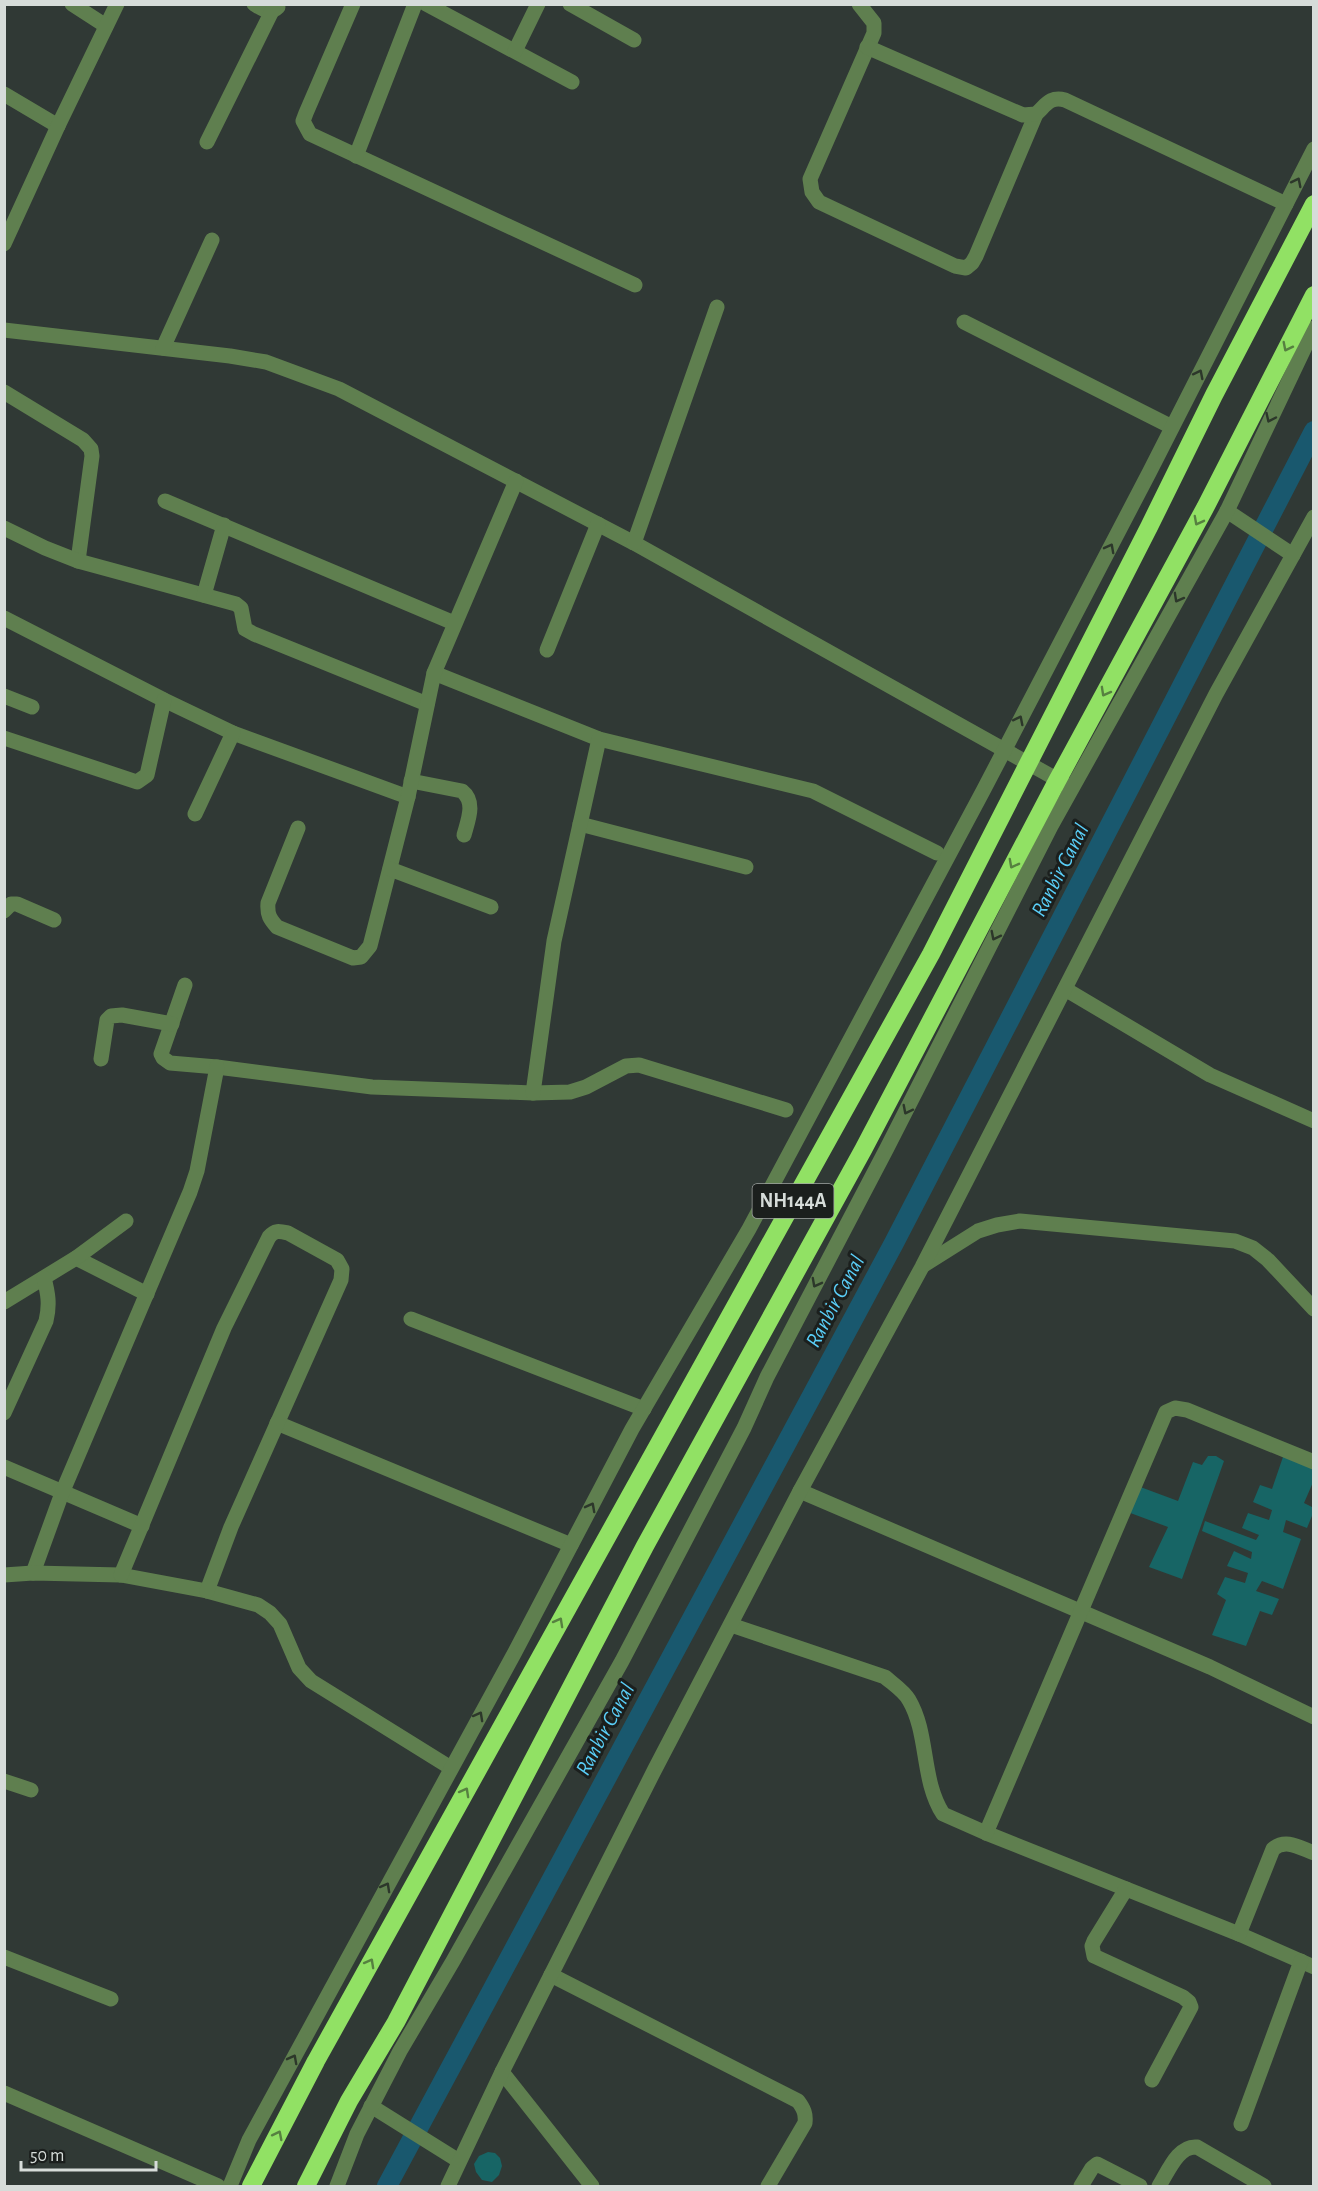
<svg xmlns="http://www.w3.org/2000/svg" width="1318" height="2191" viewBox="0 0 1318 2191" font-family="'Alegreya Sans',sans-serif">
<rect width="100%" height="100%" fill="#303935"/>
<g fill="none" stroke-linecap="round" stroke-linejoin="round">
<!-- canal -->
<polyline stroke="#19586e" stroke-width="20" points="387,2186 894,1243 1314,431"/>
</g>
<!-- building -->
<g fill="#176565">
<polygon points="1284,1454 1314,1466 1314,1480 1304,1503 1314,1508 1314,1511 1307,1528 1286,1520 1283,1532 1301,1539 1283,1589 1262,1581 1256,1591 1279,1599 1272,1615 1260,1611 1246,1646 1212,1635 1226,1600 1217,1594 1225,1577 1245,1583 1248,1573 1227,1566 1234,1551 1251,1559 1252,1552 1202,1531 1205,1521 1256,1540 1259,1535 1242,1528 1248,1513 1269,1520 1272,1510 1253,1502 1260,1485 1272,1489"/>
<polygon points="1208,1456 1216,1456 1224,1461 1182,1579 1149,1567 1168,1527 1125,1511 1135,1485 1178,1501 1193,1462 1202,1465"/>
<polygon points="488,2152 495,2153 500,2158 502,2166 499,2175 492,2182 482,2180 476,2172 474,2164 479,2156"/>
</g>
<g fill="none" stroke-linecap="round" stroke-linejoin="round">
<!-- minor -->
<g stroke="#5f7f4f" stroke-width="15">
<polyline points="72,4 106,26"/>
<path d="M254,4C262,9 270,15 278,7"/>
<polyline points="353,4 306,113 303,121 310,134 635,285"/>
<polyline points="426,4 572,82"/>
<polyline points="570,4 634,40"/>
<polyline points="859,4 874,23 874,33 810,179 812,192 819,202 955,266 966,268 972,263 976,256 1036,114"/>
<path d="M867,47L1023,115L1036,114C1046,105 1050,96 1065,100L1286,204"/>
<polyline points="515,51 538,4"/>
<polyline points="4,94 58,126"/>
<polyline points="207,142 272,11"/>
<polyline points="356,156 415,4"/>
<polyline points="4,244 58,126 117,4"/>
<polyline points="964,322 1172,427"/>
<polyline points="4,330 230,356 266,362 339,389 634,543 1067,785"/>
<polyline points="163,348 212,240"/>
<polyline points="4,392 83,440 91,449 92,456 78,561"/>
<polyline points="165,501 454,623"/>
<polyline points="1227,511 1293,555"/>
<polyline points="4,528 45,548 78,561 236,604 241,608 245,629 254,634 427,704"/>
<polyline points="634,543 717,307"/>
<polyline points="204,595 224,525"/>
<polyline points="4,618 164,700 233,733 408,797"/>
<polyline points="547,650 598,524"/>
<polyline points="434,673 599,739 813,791 937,853"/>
<polyline points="4,696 32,707"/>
<polyline points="4,738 137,782 147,775 164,700"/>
<path d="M411,781L462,791C476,802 468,820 464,835"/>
<polyline points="195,814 233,733"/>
<polyline points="580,824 746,867"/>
<path d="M298,828L268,903C267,915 270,919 277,927L353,958L361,957L370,946L408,797L434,673L516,481"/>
<polyline points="390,869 491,907"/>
<polyline points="4,911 11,904 17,904 54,920"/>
<polyline points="185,985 161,1054 163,1058 170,1063 217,1067 372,1087 533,1093 570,1092 586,1087 626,1066 639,1065 786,1110"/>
<polyline points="1065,989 1210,1075 1314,1121"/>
<polyline points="101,1059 107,1020 111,1016 122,1015 172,1024"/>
<polyline points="533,1093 554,941 599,739"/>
<polyline points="76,1258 147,1294"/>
<polyline points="924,1265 978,1231 997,1225 1020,1221 1235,1241 1253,1248 1268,1260 1314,1309"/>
<polyline points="4,1302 76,1258 126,1221"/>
<polyline points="411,1319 644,1409"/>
<path d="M4,1413L46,1321C50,1305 48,1293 44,1278"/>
<polyline points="277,1423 571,1545"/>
<polyline points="4,1467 142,1526"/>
<polyline points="800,1491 1210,1667 1314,1717"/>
<polyline points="33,1573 62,1493 190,1192 197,1171 217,1067"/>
<polyline points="4,1575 33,1573 121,1575 207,1591 258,1605 270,1613 280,1624 299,1668 311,1681 451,1768"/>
<path d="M121,1575L224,1328L269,1237C275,1230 279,1231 288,1233L337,1260L342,1269L341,1280L231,1527L207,1591"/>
<path d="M731,1625L885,1677C893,1684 904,1691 909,1700C929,1734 921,1780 943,1814L986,1833L1239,1934L1314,1967"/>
<polyline points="4,1781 31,1790"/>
<polyline points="986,1833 1166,1412 1175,1408 1187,1410 1314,1462"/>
<polyline points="1126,1889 1094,1941 1092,1946 1094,1956 1183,1997 1189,2002 1191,2007 1152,2080"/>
<path d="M1239,1934L1273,1849C1286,1838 1300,1848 1314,1853"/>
<polyline points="4,1957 111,1999"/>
<path d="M551,1975L798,2101C804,2109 806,2114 805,2123L768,2186"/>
<polyline points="502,2072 592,2186"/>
<polyline points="4,2093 218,2186"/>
<polyline points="371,2106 459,2161"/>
<polyline points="1241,2124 1301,1961"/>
<polyline points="230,2186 249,2140 515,1652 632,1429 749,1229 983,791 1149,473 1314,149"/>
<polyline points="337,2186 357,2134 400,2051 453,1961 622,1661 744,1428 767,1377 887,1148 1051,826 1227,511 1314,328"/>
<polyline points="448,2186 502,2072 655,1769 800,1491 922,1267 1216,694 1314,517"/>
<polyline points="1081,2186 1092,2168 1097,2164 1140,2186"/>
<path d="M1159,2186C1168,2172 1178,2145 1197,2147L1264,2186"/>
</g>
<!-- highway-bridge -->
<g stroke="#91e164" stroke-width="18">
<polyline points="251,2186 316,2061 931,954 1149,527 1214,395 1314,204"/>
<polyline points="306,2186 349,2101 396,2022 645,1546 863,1150 1057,781 1205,508 1314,295"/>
</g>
</g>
<!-- one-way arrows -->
<defs><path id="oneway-chevron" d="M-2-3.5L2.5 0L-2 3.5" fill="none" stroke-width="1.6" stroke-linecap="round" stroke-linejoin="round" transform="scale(1.5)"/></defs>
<g stroke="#2c372a">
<use href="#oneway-chevron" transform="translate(1297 182) rotate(-63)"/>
<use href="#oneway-chevron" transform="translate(1199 374) rotate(-63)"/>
<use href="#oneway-chevron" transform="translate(1270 418) rotate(115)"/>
<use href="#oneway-chevron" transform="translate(1110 548) rotate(-62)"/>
<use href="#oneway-chevron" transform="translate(1178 598) rotate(119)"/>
<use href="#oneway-chevron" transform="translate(1019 720) rotate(-63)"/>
<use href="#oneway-chevron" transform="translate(995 936) rotate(117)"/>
<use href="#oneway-chevron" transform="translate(907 1110) rotate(117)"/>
<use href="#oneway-chevron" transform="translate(816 1283) rotate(118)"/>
<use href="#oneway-chevron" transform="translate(591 1507) rotate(-62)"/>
<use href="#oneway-chevron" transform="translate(479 1716) rotate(-61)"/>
<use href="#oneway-chevron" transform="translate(386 1887) rotate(-61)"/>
<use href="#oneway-chevron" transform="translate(293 2059) rotate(-62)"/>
</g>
<g stroke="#568040">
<use href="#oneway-chevron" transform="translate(1287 347) rotate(117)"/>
<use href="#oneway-chevron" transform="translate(1198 521) rotate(118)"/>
<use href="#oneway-chevron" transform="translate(1105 692) rotate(119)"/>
<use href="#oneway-chevron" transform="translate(1013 864) rotate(118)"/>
<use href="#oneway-chevron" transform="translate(559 1622) rotate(-61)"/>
<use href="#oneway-chevron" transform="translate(465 1792) rotate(-61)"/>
<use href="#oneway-chevron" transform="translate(370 1963) rotate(-61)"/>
<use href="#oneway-chevron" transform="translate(278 2135) rotate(-63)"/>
</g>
<g text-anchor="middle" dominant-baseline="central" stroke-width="6" stroke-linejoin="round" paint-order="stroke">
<!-- shield labels -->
<rect fill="#1b1f1d" stroke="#9ea3a1" stroke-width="1.5" x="752.5" y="1184" width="81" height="34" rx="4.5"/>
<g font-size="20" font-weight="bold" fill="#d6dcd9">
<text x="793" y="1201">NH144A</text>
</g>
<!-- water labels -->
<g font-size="22" font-style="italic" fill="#5acef7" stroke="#1b1f1d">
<text transform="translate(1060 870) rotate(-63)">Ranbir Canal</text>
<text transform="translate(835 1301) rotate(-62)">Ranbir Canal</text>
<text transform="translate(605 1729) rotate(-62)">Ranbir Canal</text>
</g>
</g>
<!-- border -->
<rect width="1318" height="2191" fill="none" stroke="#d6dcd9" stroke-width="12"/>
<!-- scale -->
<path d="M21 2161v9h135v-9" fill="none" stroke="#d6dcd9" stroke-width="3"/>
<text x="30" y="2161" font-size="18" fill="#d6dcd9" stroke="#1b1f1d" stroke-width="4.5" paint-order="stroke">50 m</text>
</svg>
